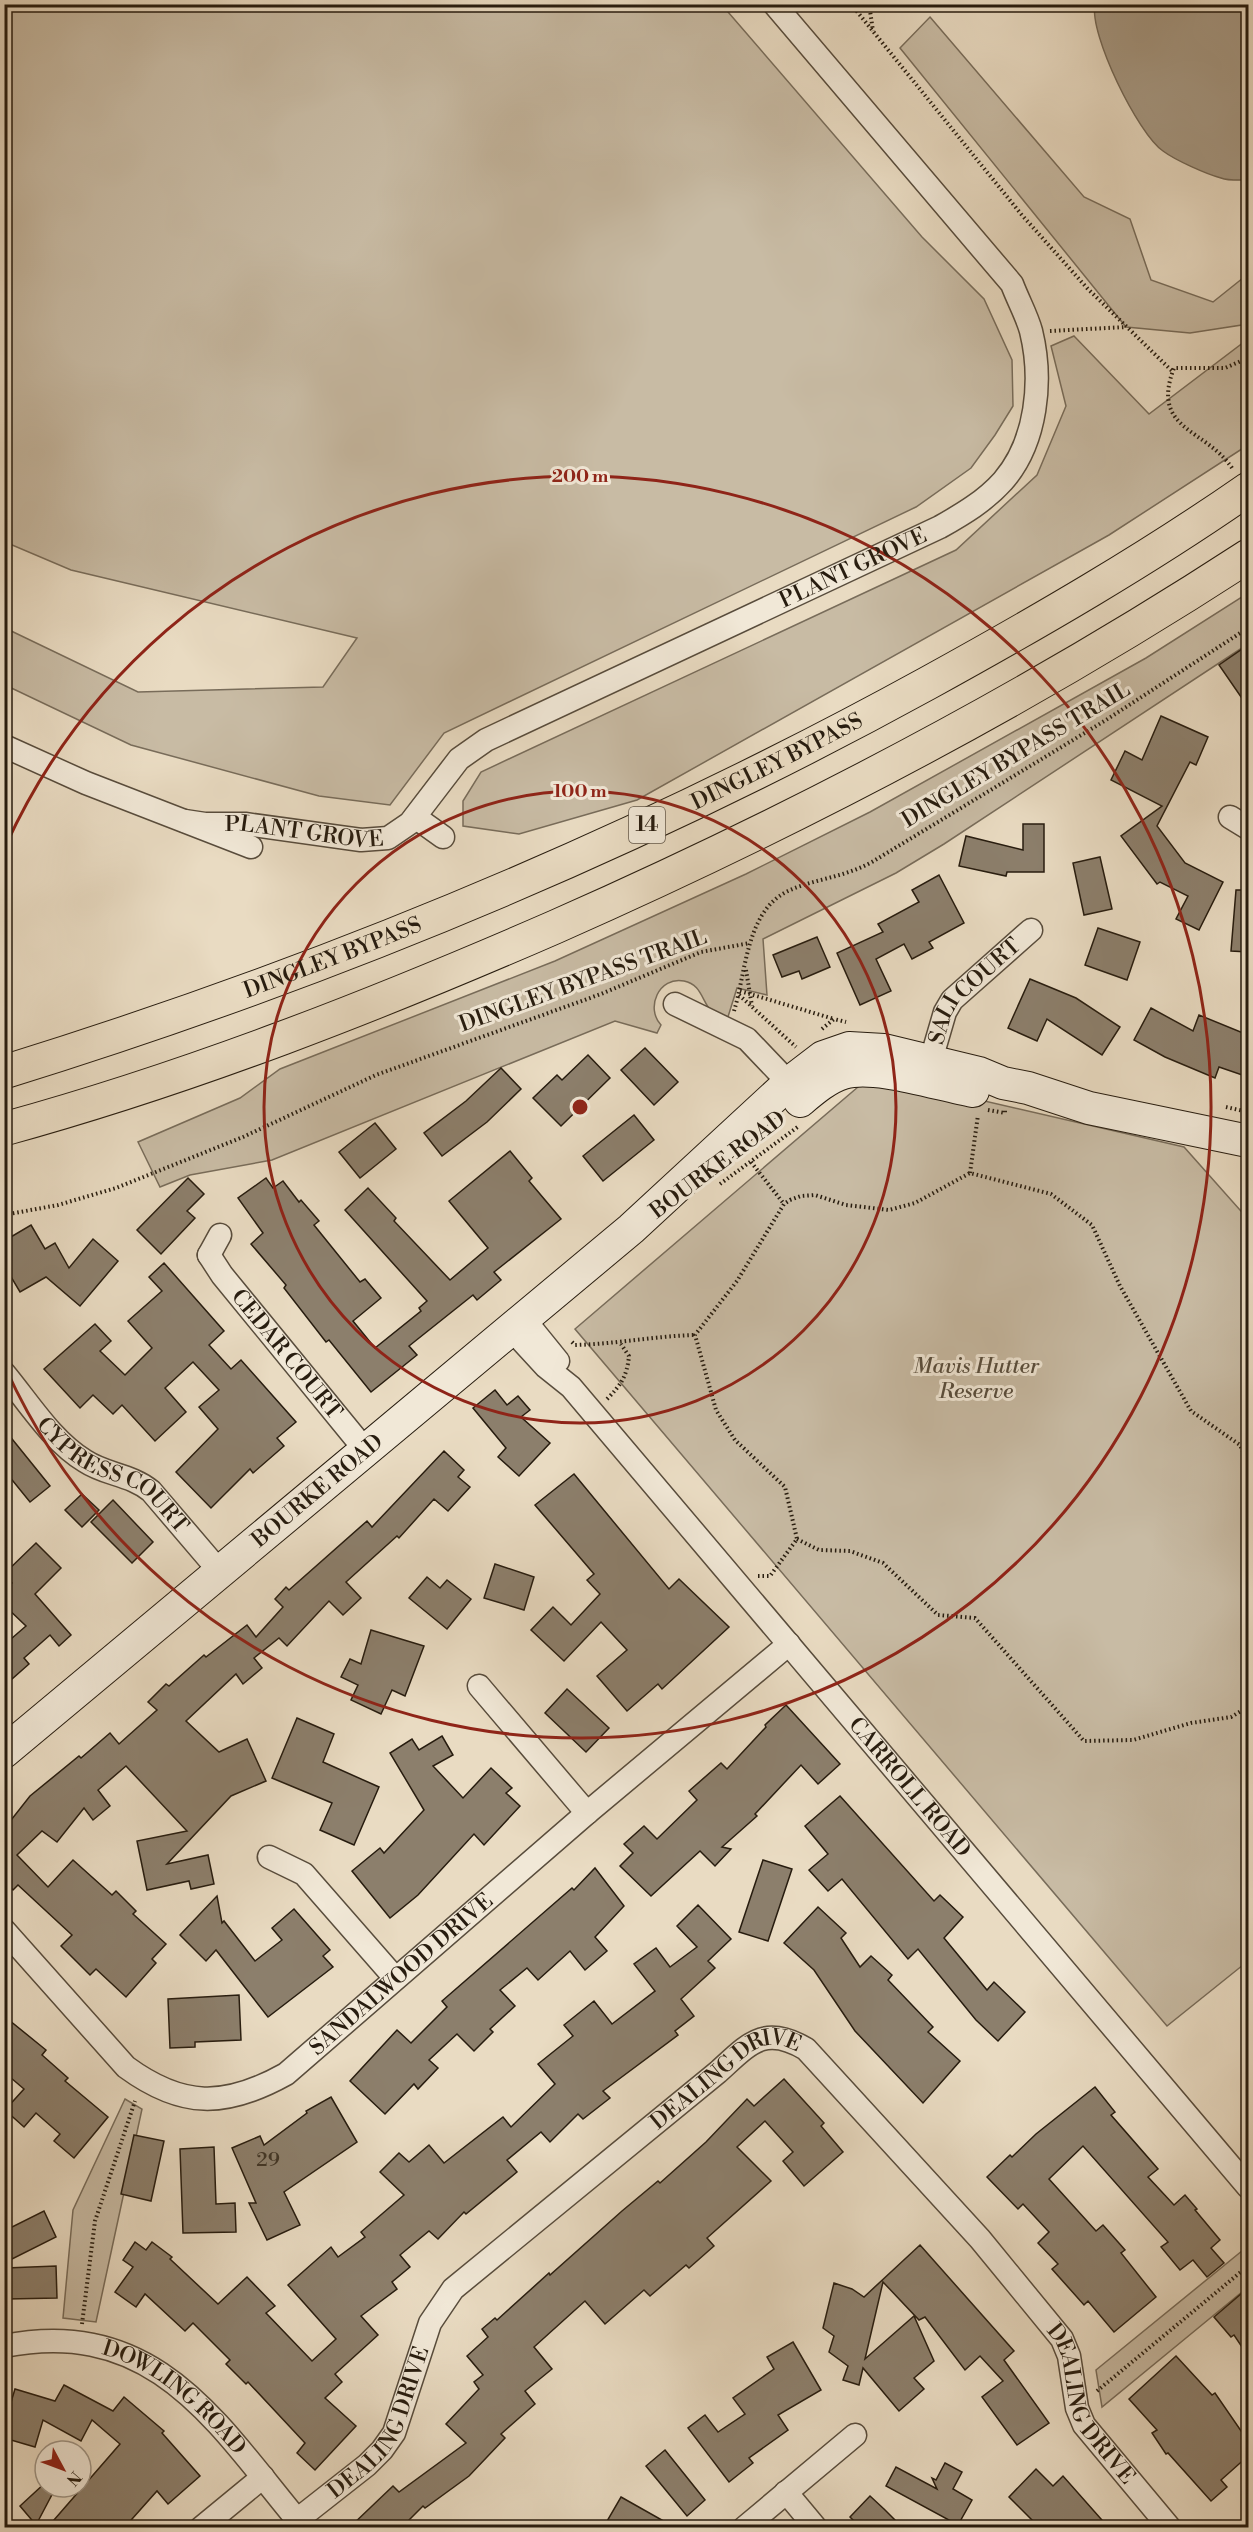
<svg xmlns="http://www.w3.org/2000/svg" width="1253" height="2532" viewBox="0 0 1253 2532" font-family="'Libre Bodoni',serif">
<rect width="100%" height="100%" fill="#e9dbc2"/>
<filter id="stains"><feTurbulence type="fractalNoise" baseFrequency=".00333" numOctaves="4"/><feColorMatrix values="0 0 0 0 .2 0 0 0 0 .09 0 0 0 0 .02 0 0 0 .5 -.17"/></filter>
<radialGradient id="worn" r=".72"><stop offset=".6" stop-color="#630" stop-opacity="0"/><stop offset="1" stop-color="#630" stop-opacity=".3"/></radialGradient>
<!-- green -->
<g fill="#c8bba4" stroke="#786c5a" stroke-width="1.5">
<polygon points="5,4 722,5 922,237 984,299 1012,360 1013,406 995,435 971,468 916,507 444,733 390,805 319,796 131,745 5,685 5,628 138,692 323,687 357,638 71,570 5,542"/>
<polygon points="930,17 1084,197 1130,219 1151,280 1213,302 1248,274 1248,324 1190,333 1126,327 900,48"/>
<polygon points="1074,336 1149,414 1248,339 1248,445 1109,535 637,800 519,834 463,826 463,801 481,772 956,550 1037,475 1066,406 1051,346"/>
<path d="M1248,593V644L944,844L896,873L763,939L767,995L737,988L727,1020C721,1016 712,1013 708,1007C701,996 699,984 684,981C659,976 645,1008 661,1025L657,1033L615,1021L272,1160L190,1175L160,1187L138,1142L240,1098L280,1069L555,961L746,874L870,812L1146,658Z"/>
<polygon points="872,1075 1184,1147 1248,1219 1248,1961 1167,2026 575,1329"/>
<polygon points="125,2099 142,2109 96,2322 63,2318 73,2210"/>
<polygon points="1248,2246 1248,2287 1102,2407 1096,2370"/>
</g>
<!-- water -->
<path fill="#a79a85" stroke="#746856" stroke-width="1.5" d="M1095,5H1248V180C1240,180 1229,181 1221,178C1206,174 1175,160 1163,151C1138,134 1089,34 1095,5Z"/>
<!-- building -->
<g fill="#8c7f6c" stroke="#271c0f" stroke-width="1.5">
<polygon points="1248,645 1248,707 1219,665"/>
<polygon points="1161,716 1208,737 1196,765 1190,762 1157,826 1185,863 1223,882 1199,930 1176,919 1188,896 1160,882 1157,884 1121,836 1162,806 1111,780 1125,751 1142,760"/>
<polygon points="1023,824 1044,824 1044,872 1007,872 1006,876 959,866 966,836 1023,850"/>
<polygon points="1100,857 1112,909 1084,915 1073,863"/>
<polygon points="939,875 964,923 929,942 933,948 912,959 904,944 876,959 891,991 860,1005 837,953 883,932 878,924 919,902 912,890"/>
<polygon points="1236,890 1248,890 1248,952 1231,951"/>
<polygon points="1098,928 1140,942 1127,980 1085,965"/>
<polygon points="817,937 830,967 802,979 799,971 782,977 773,955"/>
<polygon points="1030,979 1076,998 1120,1027 1102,1055 1047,1019 1037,1041 1008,1028"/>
<polygon points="1151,1008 1193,1031 1199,1015 1248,1035 1248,1077 1219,1067 1215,1078 1165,1057 1134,1040"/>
<polygon points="645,1048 678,1082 654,1105 621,1070"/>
<polygon points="588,1055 610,1078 561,1126 533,1098 557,1075 562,1080"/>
<polygon points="501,1068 521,1089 487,1122 442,1156 424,1133 466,1101"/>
<polygon points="634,1115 654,1140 603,1181 583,1156"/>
<polygon points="375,1123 396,1149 360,1178 339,1152"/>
<polygon points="510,1151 532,1178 529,1181 561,1219 494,1272 501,1280 477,1300 473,1295 409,1346 417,1355 371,1392 329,1340 326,1342 284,1288 286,1285 251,1244 263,1233 238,1198 266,1178 273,1188 283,1181 299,1202 301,1200 319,1221 314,1225 360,1282 365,1279 381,1298 353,1321 375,1348 421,1311 419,1308 427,1301 345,1210 368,1188 396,1218 394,1221 450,1280 488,1248 449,1201"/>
<polygon points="188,1178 204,1194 187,1211 195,1218 161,1254 137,1230"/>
<polygon points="31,1225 45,1249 55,1243 69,1268 93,1239 118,1261 80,1306 46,1277 20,1292 4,1265 4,1241"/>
<polygon points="164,1263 224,1331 209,1345 231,1369 241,1360 296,1422 277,1438 284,1446 253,1473 250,1469 211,1508 176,1472 218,1429 199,1407 219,1390 193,1362 165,1388 186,1412 155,1441 122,1405 113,1414 93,1395 80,1408 44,1369 95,1324 111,1341 100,1351 125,1375 152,1348 128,1321 162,1291 149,1277"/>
<polygon points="495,1390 507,1405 518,1396 530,1410 521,1417 550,1443 519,1476 498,1457 506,1448 473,1408"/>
<polygon points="4,1429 50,1486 30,1502 4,1470"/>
<polygon points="444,1451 464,1470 458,1477 470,1487 448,1511 434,1499 399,1538 397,1536 346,1582 361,1598 343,1615 329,1601 287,1646 279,1638 254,1658 262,1668 243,1684 236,1674 186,1721 219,1752 247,1739 266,1781 231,1796 167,1864 208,1855 214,1884 191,1889 189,1881 147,1890 137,1841 187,1831 126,1766 98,1790 110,1806 93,1820 84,1808 57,1842 42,1831 17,1855 48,1887 73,1860 112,1895 116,1891 136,1911 133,1914 166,1944 152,1959 156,1963 126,1997 96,1969 90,1975 61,1946 72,1935 18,1885 13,1890 4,1881 4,1829 30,1796 79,1756 81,1758 110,1733 119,1744 157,1710 148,1702 166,1684 169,1686 204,1655 206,1657 247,1625 256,1637 283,1607 275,1599 286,1587 289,1590 367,1521 372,1527"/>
<polygon points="574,1474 669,1589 679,1579 729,1627 662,1689 658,1684 627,1711 597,1676 627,1650 601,1622 564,1661 531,1630 553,1607 571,1625 600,1594 587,1580 594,1574 535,1505"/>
<polygon points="82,1494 99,1510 82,1527 65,1510"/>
<polygon points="113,1500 153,1542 132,1563 91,1522"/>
<polygon points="36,1543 61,1568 35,1594 71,1635 59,1646 50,1635 24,1658 29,1664 4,1686 4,1645 26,1626 4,1605 4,1591 12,1583 4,1574"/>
<polygon points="495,1564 534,1577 524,1610 484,1598"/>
<polygon points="427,1577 440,1588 447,1580 471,1599 447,1629 409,1598"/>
<polygon points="371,1630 424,1646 405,1696 392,1690 381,1714 351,1700 358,1685 341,1677 350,1659 361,1664"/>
<polygon points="567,1689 609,1728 586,1752 545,1713"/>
<polygon points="786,1705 840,1764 818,1784 801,1765 755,1814 757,1816 722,1847 731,1849 715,1866 700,1851 651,1896 620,1866 633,1853 624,1844 644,1826 657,1839 697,1800 689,1791 721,1763 727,1769 766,1727 765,1725"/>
<polygon points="297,1718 334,1734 323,1762 379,1787 354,1845 320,1830 332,1803 272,1778"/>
<polygon points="442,1736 453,1755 433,1766 463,1798 491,1768 512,1788 506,1793 520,1806 484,1845 474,1834 418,1895 390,1918 352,1871 380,1848 384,1853 424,1810 390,1753 412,1739 419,1750"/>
<polygon points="840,1796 934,1901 940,1895 963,1917 944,1938 987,1990 994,1982 1025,2012 998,2041 976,2020 918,1949 908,1959 842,1879 828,1891 809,1870 828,1854 805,1826"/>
<polygon points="763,1860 792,1869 768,1941 739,1932"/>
<polygon points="595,1868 624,1906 595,1937 607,1951 585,1970 570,1951 538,1980 527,1968 500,1990 515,2006 490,2029 493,2032 474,2051 457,2034 429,2060 438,2068 418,2089 414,2084 385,2114 350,2081 397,2030 411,2043 447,2007 442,2001 572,1888 574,1890"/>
<polygon points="217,1896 222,1923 224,1921 255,1961 282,1940 272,1928 294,1909 330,1950 323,1956 333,1967 268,2017 216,1950 206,1961 180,1935"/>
<polygon points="698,1905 731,1939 708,1961 715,1968 681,1999 694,2016 675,2031 678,2035 603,2091 610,2098 583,2119 578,2114 550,2142 541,2132 507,2160 517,2172 466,2214 464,2212 438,2239 429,2231 400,2255 410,2267 392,2282 397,2289 361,2316 378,2335 335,2374 342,2382 325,2398 356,2426 315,2470 297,2453 305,2443 248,2382 246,2384 226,2364 230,2360 193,2323 185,2331 145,2294 136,2307 115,2292 133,2267 123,2260 135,2242 146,2250 152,2242 172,2257 170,2259 218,2304 247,2277 275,2306 266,2313 312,2361 336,2339 288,2285 331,2247 338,2257 365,2237 361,2232 404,2195 380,2172 399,2153 409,2162 429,2145 444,2163 503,2117 511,2127 555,2084 538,2064 573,2036 564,2025 594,2001 612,2024 655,1991 634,1964 656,1948 670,1967 697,1947 677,1926"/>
<polygon points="818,1907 846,1933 841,1938 860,1967 871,1956 892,1975 888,1980 933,2027 928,2032 960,2061 923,2103 855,2031 814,1970 784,1943"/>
<polygon points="239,1995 241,2040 195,2042 195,2047 170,2048 168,1999"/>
<polygon points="4,2016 46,2050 42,2055 68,2078 65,2081 108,2117 74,2158 54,2141 60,2134 36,2113 24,2127 5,2110 24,2089 4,2072"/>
<polygon points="784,2079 824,2123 821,2126 843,2152 804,2186 783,2161 793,2152 765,2121 737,2147 771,2181 707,2238 714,2246 689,2268 686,2265 650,2296 644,2290 605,2324 585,2301 534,2347 552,2369 525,2391 535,2404 501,2434 505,2438 469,2476 425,2508 423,2506 401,2528 349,2528 393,2486 399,2492 466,2443 446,2424 479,2389 474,2382 483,2375 467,2356 488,2337 482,2329 495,2318 497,2320 549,2273 550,2275 622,2211 658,2181 660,2183 706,2142 747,2099 754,2106"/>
<polygon points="1095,2087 1115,2112 1111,2115 1158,2169 1148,2177 1174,2205 1185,2195 1197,2209 1195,2210 1220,2240 1211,2248 1224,2263 1207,2277 1193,2260 1180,2270 1161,2247 1168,2242 1083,2146 1049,2179 1096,2231 1103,2225 1125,2250 1121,2253 1156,2297 1114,2332 1088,2301 1084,2305 1052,2269 1058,2264 1038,2243 1049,2232 1023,2204 1018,2209 987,2177 1010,2155 1012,2157 1036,2134"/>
<polygon points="331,2097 357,2142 284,2192 300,2225 267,2240 249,2203 256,2203 232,2148 260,2136 264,2145 307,2113 306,2111"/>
<polygon points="134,2135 164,2141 151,2201 121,2194"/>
<polygon points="214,2147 216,2204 235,2203 236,2232 183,2233 180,2149"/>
<polygon points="44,2211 56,2237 4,2263 4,2231"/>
<polygon points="920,2245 1014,2351 1004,2360 1049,2423 1017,2445 982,2397 1003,2381 980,2356 965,2370 925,2317 919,2320 883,2282 865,2359 914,2316 934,2361 914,2378 924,2389 899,2411 863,2368 859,2385 843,2380 848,2366 829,2352 834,2336 823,2328 834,2283 852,2289 864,2297"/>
<polygon points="56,2266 57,2298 7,2299 6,2268"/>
<polygon points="1248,2288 1248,2356 1234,2335 1231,2337 1214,2317"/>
<polygon points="793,2342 821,2390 778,2415 788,2430 749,2458 753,2463 729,2482 688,2428 705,2415 718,2432 745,2414 733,2398 774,2369 767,2357"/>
<polygon points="1176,2356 1212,2395 1215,2393 1248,2441 1248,2456 1221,2480 1227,2487 1211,2501 1168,2453 1166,2454 1152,2433 1157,2430 1129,2399"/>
<polygon points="64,2385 113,2411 124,2397 164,2431 162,2433 200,2476 168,2504 157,2491 124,2528 47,2528 120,2444 92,2420 81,2441 43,2420 35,2447 4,2438 4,2425 15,2389 55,2401"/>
<polygon points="665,2450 705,2500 687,2516 646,2466"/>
<polygon points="945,2463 962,2472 953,2489 972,2500 958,2525 886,2486 896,2467 937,2489 932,2478 936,2480"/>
<polygon points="1036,2469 1053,2486 1063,2476 1109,2528 1040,2528 1009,2497"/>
<polygon points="45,2483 45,2487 56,2487 36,2525 20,2506"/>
<polygon points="870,2496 884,2509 903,2528 861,2528 850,2517"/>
<polygon points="621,2497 676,2528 603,2528"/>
</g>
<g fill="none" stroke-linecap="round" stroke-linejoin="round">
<!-- minor casing -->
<g stroke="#584c3c" stroke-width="25">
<g id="minor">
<polyline points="4,746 86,783 251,847"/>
<polyline points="415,817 443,837"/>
<polyline points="1230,817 1248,828"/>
<path id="s1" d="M185,821L205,824H245L361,840L388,838L410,823L459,759L486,740L940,527C963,514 985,501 1003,481C1037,442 1043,380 1031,331C1027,316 1018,300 1012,284L774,4"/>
<polyline points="675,1004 747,1039 789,1083"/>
<path id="s2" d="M931,1060L945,1012L952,1000L1031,930"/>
<path id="s3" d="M209,1255L222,1275L366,1451"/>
<polyline points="209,1255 220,1235"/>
<polyline points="524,1319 558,1361"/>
<path id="s4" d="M511,1329L546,1367L571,1387L1248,2187"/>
<path id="s5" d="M4,1373C29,1403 52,1441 85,1461C106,1475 130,1474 151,1491L221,1573"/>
<polyline points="479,1686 587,1813"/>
<polyline points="269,1857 304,1874 395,1978"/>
<path id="s6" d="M4,1930L126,2067C182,2108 225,2108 286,2074L587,1813L789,1644"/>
<path id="s7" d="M4,2346C158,2316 218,2426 304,2528"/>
<polyline points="786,2492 816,2528"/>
<path id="s8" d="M297,2520L367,2465L382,2450L394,2433L430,2323L453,2289L718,2072C749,2044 764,2024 806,2049L980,2239L1062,2339L1069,2356L1077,2408L1084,2425L1170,2528"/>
<polyline points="201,2528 263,2477"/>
<polyline points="744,2528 855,2435"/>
</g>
</g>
<!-- secondary casing -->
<g stroke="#271c0f" stroke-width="34">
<g id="secondary">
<path d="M800,1101C813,1090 827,1078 843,1073C874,1063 939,1085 973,1091"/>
<path id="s9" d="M4,1752L631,1229L789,1083L823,1057L849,1048L884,1050L979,1073L1003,1083L1028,1088L1089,1108L1248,1141"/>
</g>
</g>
<!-- trunk casing -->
<g stroke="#271c0f" stroke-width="35">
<g id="trunk">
<path id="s10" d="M4,1072C324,973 635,844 928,683C1037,623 1146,560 1248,489"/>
<path d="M4,1129C193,1077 376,1005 555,927C797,820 1027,700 1248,556"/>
</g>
</g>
<!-- path -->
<g stroke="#271c0f" stroke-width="4" stroke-dasharray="1.5 3" stroke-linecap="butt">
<polyline points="851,4 1021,214 1087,288 1172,371"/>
<polyline points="869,4 873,31"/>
<polyline points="1050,331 1126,327"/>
<path d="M1232,468C1205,428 1150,430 1174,368H1225L1248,358"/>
<polyline points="746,970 752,1006"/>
<polyline points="740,991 834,1019"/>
<polyline points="739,995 796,1047"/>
<path d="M734,1011C746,973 746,913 786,892C812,879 843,878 872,862L1106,720L1248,628"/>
<polyline points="822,1029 834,1019 846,1022"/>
<polyline points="1226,1107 1248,1112"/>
<polyline points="988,1110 1005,1113 1005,1110"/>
<polyline points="751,1162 784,1204"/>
<polyline points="970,1173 978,1115"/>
<polyline points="720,1184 799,1126"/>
<polyline points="4,1215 58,1205 116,1188 243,1137 376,1075 601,994 701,952 750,943"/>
<path d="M572,1342L575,1345C616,1344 655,1336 695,1335"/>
<path d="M607,1399C621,1385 627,1376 629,1356L621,1344"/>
<polyline points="797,1539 819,1550 850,1551 883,1563 938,1615 975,1618 1084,1741 1133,1740 1191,1723 1231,1717 1248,1707"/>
<polyline points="758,1576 770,1576 797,1539 785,1487 735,1440 716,1410 695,1335 737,1281 784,1204 790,1200 801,1196 815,1195 846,1205 889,1210 915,1203 970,1173 1051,1194 1092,1225 1120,1286 1191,1411 1240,1445 1248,1463"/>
<polyline points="82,2324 95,2221 135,2101"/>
<polyline points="1097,2391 1248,2266"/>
</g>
<!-- minor -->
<use href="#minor" stroke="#f1e8d7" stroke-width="22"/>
<!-- secondary -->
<use href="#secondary" stroke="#f1e8d7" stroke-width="32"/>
<!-- trunk -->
<use href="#trunk" stroke="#e9dbc2" stroke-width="33"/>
</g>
<!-- distance rings -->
<g fill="none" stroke="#8f2418" stroke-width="3">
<circle cx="580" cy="1107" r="316"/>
<path d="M6 845A631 631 0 1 1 6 1369"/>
</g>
<g text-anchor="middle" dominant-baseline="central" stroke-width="6" stroke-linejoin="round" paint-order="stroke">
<!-- number labels -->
<g font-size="20" fill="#403526">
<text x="268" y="2160">29</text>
</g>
<!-- shield labels -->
<rect fill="#f1e8d7" stroke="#64594b" stroke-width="1.5" x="629" y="807" width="36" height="36" rx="4.5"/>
<g font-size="21" font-weight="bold" fill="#271c0f">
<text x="647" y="825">14</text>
</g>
<!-- street labels -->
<g font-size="22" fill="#271c0f" stroke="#f1e8d7">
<text stroke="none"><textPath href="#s1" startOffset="750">PLANT GROVE</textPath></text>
<text transform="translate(1016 755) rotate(-31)">DINGLEY BYPASS TRAIL</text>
<text stroke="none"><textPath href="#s10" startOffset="834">DINGLEY BYPASS</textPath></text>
<text stroke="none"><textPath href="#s1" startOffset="120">PLANT GROVE</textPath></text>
<text stroke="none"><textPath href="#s10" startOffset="348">DINGLEY BYPASS</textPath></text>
<text transform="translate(583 981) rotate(-20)">DINGLEY BYPASS TRAIL</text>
<text stroke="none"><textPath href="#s2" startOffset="84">SALI COURT</textPath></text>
<text transform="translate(718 1165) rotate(-37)">BOURKE ROAD</text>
<text stroke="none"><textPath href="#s3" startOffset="126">CEDAR COURT</textPath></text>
<text stroke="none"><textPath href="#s5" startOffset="152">CYPRESS COURT</textPath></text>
<text stroke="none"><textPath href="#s9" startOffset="408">BOURKE ROAD</textPath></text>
<text stroke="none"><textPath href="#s4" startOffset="608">CARROLL ROAD</textPath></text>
<text stroke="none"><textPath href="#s6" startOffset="508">SANDALWOOD DRIVE</textPath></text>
<text stroke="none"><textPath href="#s8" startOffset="636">DEALING DRIVE</textPath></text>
<text stroke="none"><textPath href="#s7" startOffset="188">DOWLING ROAD</textPath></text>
<text stroke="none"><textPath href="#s8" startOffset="1192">DEALING DRIVE</textPath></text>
<text stroke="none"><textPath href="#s8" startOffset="132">DEALING DRIVE</textPath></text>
</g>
<!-- park labels -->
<g font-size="22" font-style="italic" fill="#574c3c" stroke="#f1e8d7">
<text x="976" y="1366">Mavis Hutter<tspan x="976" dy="25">Reserve</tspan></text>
</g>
</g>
<circle cx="580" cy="1107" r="9" fill="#8f2418" stroke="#f1e8d7" stroke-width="3"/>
<g font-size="18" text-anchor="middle" font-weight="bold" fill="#8f2418" stroke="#f1e8d7" stroke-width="6" stroke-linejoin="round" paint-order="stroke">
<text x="580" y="482">200 m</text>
<text x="580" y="797">100 m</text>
</g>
<!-- margin -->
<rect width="1253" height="2532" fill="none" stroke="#e9dbc2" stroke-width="24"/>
<rect x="6" y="6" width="1241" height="2520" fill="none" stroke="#271c0f" stroke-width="3"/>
<rect x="12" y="12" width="1229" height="2508" fill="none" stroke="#271c0f" stroke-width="1.5"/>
<!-- north arrow -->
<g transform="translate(63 2469) rotate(131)"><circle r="28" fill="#f1e8d7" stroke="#a09687" stroke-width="1.5"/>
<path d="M0-4.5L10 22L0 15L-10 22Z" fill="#8f2418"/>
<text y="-9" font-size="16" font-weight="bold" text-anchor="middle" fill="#271c0f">N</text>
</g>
<rect width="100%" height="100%" filter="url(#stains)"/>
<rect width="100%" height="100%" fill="url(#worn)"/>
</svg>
